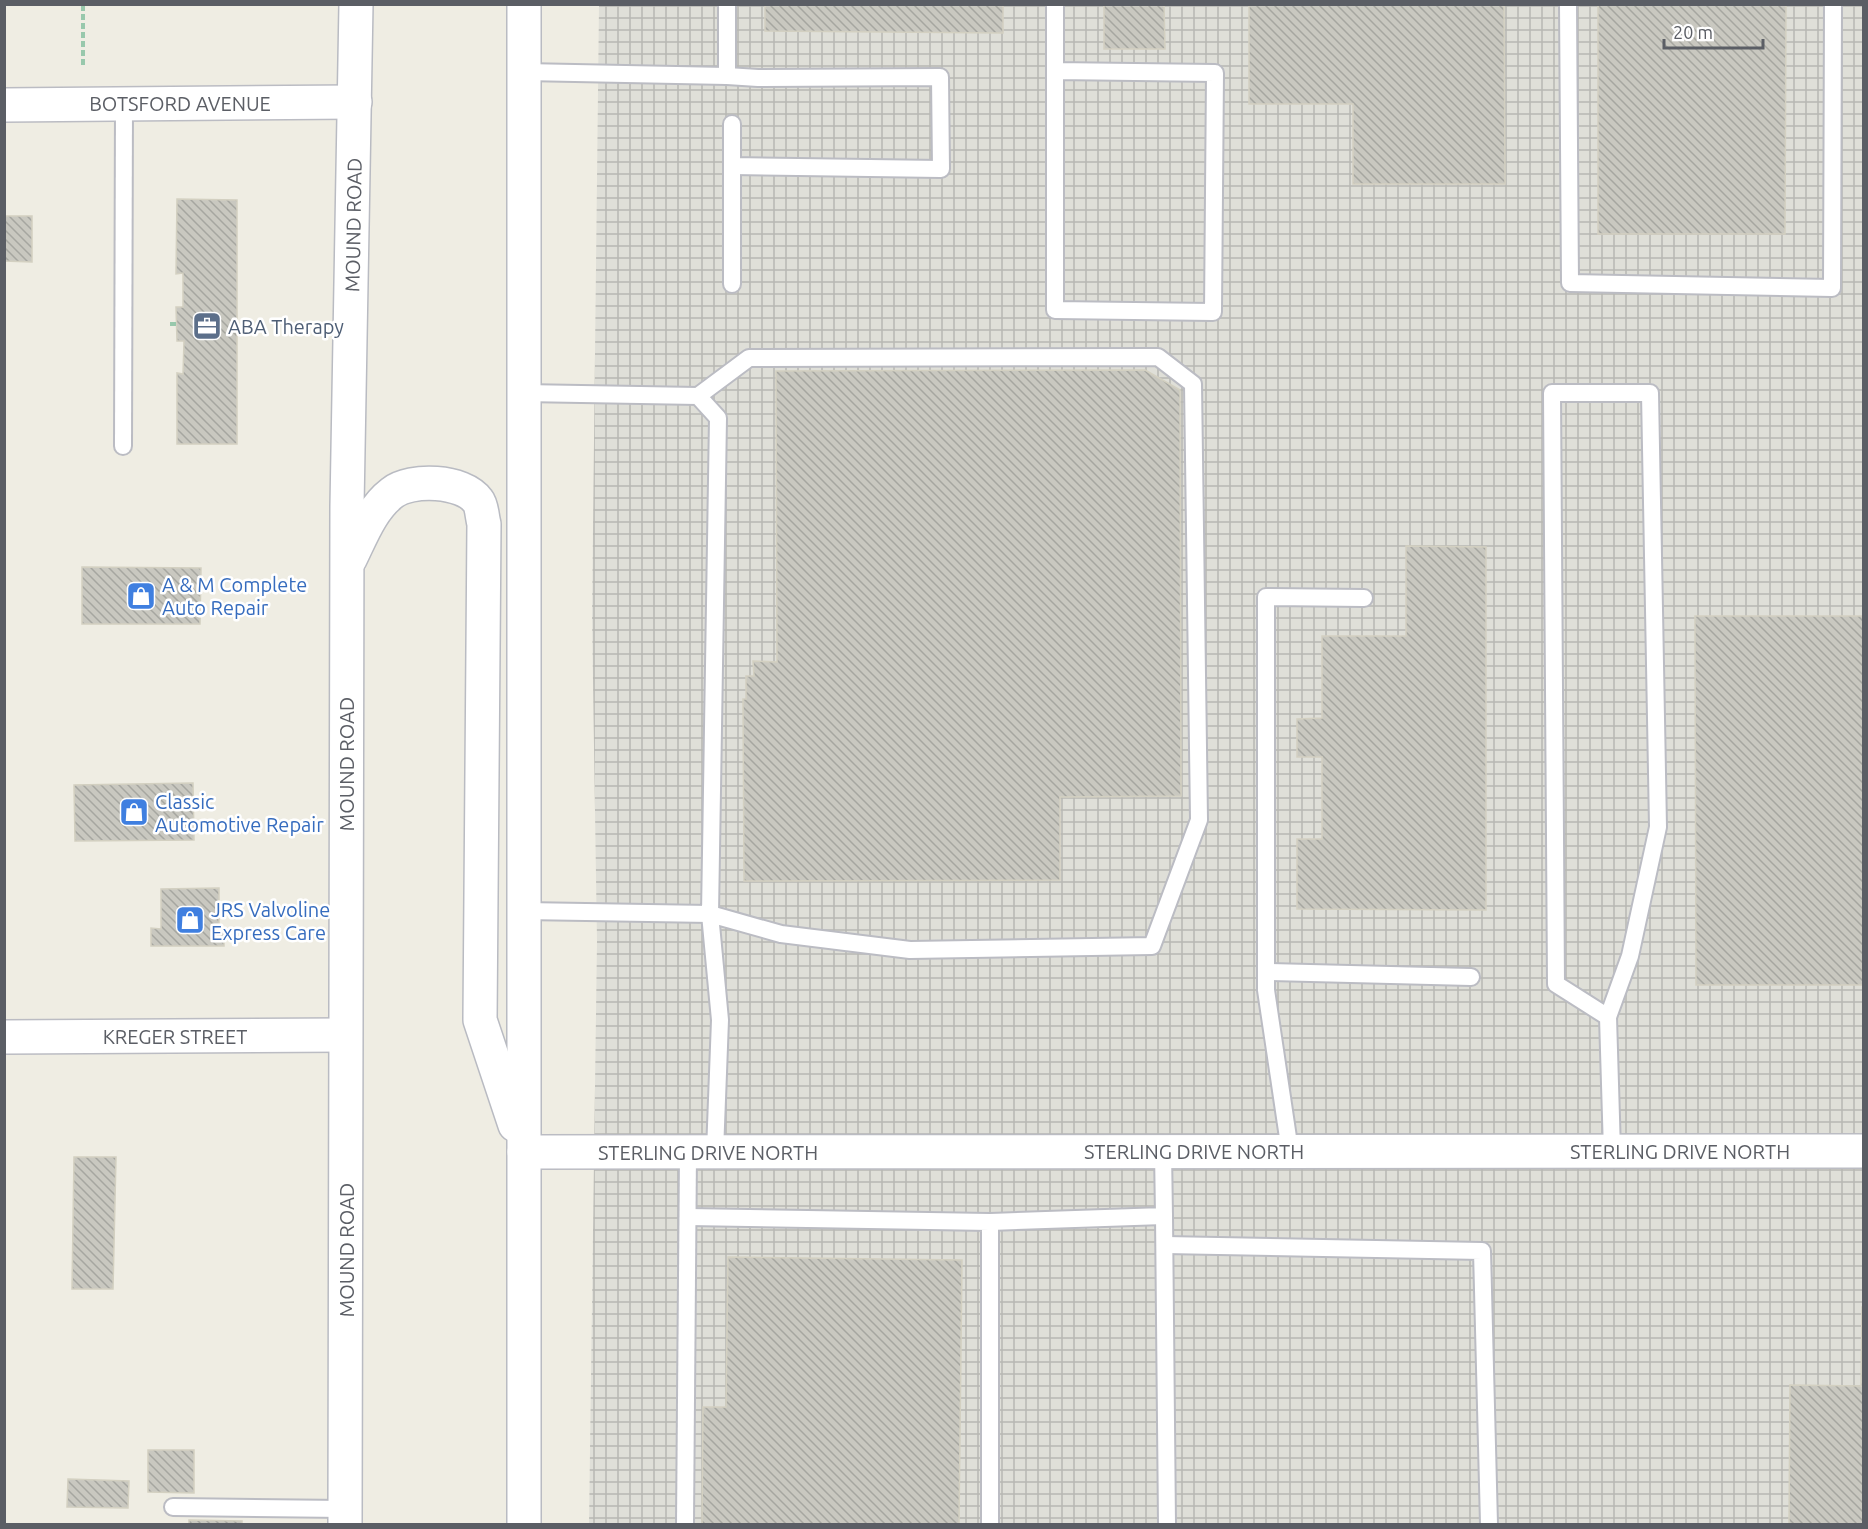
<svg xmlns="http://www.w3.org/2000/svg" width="1868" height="1529" viewBox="0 0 1868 1529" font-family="Ubuntu,sans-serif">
<defs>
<pattern id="industrial-grid" width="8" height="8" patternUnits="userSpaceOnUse" patternTransform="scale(1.5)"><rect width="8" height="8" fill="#dfdfd8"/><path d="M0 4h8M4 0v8" fill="none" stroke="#b8b8b3"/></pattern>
<pattern id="building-back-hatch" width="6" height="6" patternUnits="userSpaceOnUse" patternTransform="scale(1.5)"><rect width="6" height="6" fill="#c9c8c0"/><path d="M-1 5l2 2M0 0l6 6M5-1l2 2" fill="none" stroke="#a6a6a0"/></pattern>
</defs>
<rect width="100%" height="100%" fill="#efede3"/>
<!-- industrial -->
<polygon fill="url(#industrial-grid)" points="599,5 1863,5 1863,1524 589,1524 597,941 592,616"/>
<!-- building -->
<g fill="url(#building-back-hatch)" stroke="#d3d0c1" stroke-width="1.5">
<polygon points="765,4 1003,4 1003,33 765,31"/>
<polygon points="1104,4 1164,4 1165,49 1104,49"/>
<polygon points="1249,4 1504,4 1505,184 1353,184 1353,104 1249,104"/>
<polygon points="1598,4 1786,4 1785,234 1598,234"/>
<polygon points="177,199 237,200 237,444 177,444 177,373 183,374 184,341 177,341 176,307 183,307 183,273 176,274"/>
<polygon points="4,216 32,216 32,262 4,261"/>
<polygon points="1145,370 1180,390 1181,796 1060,797 1060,880 744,881 743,699 746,699 746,676 754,676 753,661 777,662 776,371"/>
<polygon points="1406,546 1486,547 1486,910 1297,909 1297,839 1322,839 1322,757 1297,757 1297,719 1322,718 1322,636 1406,636"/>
<polygon points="82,567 201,568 200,624 82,624"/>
<polygon points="1695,616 1864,616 1864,985 1696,985"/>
<polygon points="193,783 194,840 75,841 74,785"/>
<polygon points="219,888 219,928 224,928 224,946 151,946 151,928 161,929 161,889"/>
<polygon points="74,1157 116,1157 113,1289 72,1289"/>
<polygon points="728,1257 962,1260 959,1524 702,1524 703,1407 726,1407"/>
<polygon points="1862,1307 1864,1307 1864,1524 1789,1524 1790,1385 1861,1386"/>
<polygon points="148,1450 194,1450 194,1493 148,1492"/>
<polygon points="68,1479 129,1481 128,1508 67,1507"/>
<polygon points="189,1520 242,1521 242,1524 189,1524"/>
</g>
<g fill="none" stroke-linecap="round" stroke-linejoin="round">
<!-- lane casing -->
<g stroke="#bbbcc3" stroke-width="20">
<g id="lane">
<polyline points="1568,4 1570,283 1832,288 1833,4"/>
<polyline points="1055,71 1215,73 1213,312 1055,310 1055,4"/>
<polyline points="524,72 727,76 727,4"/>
<polyline points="727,76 758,78 940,77 941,169 732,166 732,124"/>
<polyline points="732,284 732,166"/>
<polyline points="523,393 698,396 718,418 710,914 524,911"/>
<polyline points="698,396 749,358 1158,357 1193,384 1199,820 1152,946 910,950 781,934 710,914 720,1020 715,1152"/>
<polyline points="123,446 124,104"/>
<polyline points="1266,972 1471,977"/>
<polyline points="1608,1017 1556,984 1552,393 1650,393 1658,827 1630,956 1608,1017 1612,1151"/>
<polyline points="1290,1151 1266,990 1266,597 1364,598"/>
<polyline points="1164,1216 1167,1524"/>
<polyline points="688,1217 990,1222 990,1524"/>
<polyline points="990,1222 1164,1216 1163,1151"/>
<polyline points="1165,1245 1482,1251 1489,1524"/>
<polyline points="173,1507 345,1509"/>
<polyline points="685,1524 688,1152"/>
</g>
</g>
<!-- street casing -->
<g stroke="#bbbcc3" stroke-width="36">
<g id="street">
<polyline points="4,105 355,102"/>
<polyline points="4,1037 345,1035"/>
<polyline points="524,1152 1864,1151"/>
</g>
</g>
<!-- secondary casing -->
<g stroke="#b9bbc2" stroke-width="36">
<g id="secondary">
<path d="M350,559C361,537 371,509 392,493C411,478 463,480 478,501C482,506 482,517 484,524L480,1020L515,1125"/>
<polyline points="345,1524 347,506 356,4"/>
<polyline points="524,1524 524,4"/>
</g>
</g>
<!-- path -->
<g stroke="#98c8ac" stroke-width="4" stroke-dasharray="6 3" stroke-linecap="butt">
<polyline points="83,65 83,4"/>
<polyline points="170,324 177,324"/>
</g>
<!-- lane -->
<use href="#lane" stroke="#fff" stroke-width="16"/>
<!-- street -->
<use href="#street" stroke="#fff" stroke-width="33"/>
<!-- secondary -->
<use href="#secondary" stroke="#fff" stroke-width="33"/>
</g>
<!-- icons -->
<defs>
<g id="office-square" transform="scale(1.5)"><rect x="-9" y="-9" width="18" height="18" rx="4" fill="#5c6f8a" stroke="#fff"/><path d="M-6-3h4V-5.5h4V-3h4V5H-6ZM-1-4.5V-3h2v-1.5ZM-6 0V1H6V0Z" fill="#fff"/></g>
<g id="shop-square" transform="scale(1.5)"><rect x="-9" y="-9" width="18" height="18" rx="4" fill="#3f7fe0" stroke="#fff"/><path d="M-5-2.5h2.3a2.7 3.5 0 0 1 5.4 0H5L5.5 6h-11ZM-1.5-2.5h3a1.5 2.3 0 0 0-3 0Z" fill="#fff"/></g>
</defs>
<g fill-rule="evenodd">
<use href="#office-square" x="207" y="326"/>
<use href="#shop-square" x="141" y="596"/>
<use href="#shop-square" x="134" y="812"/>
<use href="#shop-square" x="190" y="920"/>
</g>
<g text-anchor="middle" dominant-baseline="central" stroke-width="5" stroke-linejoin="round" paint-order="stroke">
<!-- street labels -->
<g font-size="20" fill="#5b5e65" stroke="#fff">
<text x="180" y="103">BOTSFORD AVENUE</text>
<text transform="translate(353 225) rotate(-89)">MOUND ROAD</text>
<text transform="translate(346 764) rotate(-90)">MOUND ROAD</text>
<text x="175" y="1036">KREGER STREET</text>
<text x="1194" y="1151">STERLING DRIVE NORTH</text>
<text x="1680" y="1151">STERLING DRIVE NORTH</text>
<text x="708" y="1152">STERLING DRIVE NORTH</text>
<text transform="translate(346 1250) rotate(-90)">MOUND ROAD</text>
</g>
<!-- service labels -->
<g font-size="20" fill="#4e5e75" stroke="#fff" text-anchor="start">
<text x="228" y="326">ABA Therapy</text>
</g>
<!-- shop labels -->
<g font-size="20" fill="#366cbe" stroke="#fff" text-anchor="start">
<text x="162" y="584">A &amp; M Complete<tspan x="162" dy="23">Auto Repair</tspan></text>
<text x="155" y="801">Classic<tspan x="155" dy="23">Automotive Repair</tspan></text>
<text x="211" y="909">JRS Valvoline<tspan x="211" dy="23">Express Care</tspan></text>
</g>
</g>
<!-- border -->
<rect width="1868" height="1529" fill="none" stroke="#5b5e65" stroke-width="12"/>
<!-- scale -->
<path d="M1664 39v9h99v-9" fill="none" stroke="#5b5e65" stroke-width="3"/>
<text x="1673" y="39" font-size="18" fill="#5b5e65" stroke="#ffffff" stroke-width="4.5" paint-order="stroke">20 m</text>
</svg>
